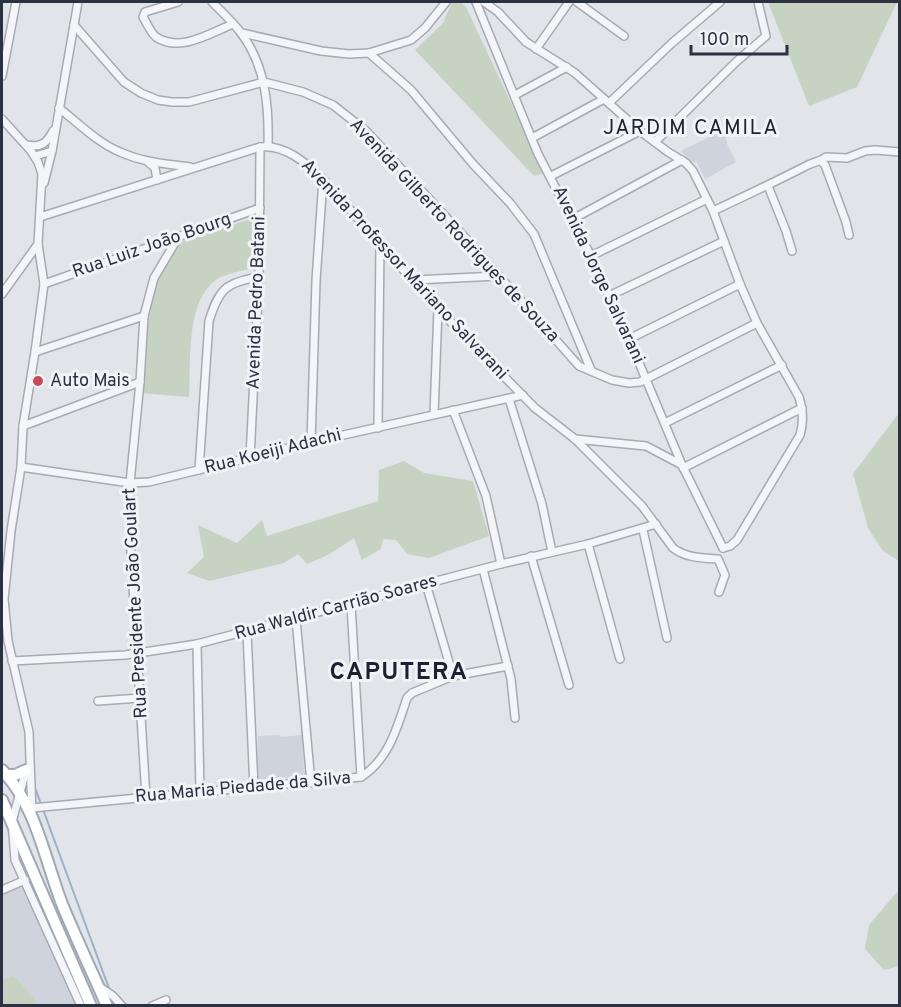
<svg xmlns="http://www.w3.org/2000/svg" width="901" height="1007" viewBox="0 0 901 1007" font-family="Overpass,sans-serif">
<rect width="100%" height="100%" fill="#e1e4e9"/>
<!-- built -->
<g fill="#cfd3db">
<polygon points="725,129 727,144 736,162 705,179 696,161 693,163 681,151"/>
<polygon points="280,735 281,737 302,735 304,771 308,772 308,776 257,780 258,736"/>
<polygon points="23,886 75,1005 38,1005 14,975 2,980 2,895"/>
</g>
<!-- green -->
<g fill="#c6d3c3">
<polygon points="452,2 461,2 466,7 544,173 534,176 415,50 443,23"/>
<polygon points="768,2 897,2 857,87 809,106"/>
<path d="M254,218L250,269C237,272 221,274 211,284C186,309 191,363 189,397L141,393L146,324L159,272L182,241Z"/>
<polygon points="899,413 899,561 883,551 868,528 853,474"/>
<polygon points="404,461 424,473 473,481 489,536 429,558 407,554 396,540 383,539 381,549 362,560 354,538 328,555 307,564 298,554 284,563 209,581 187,573 204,557 198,525 237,543 262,520 267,536 378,501 379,470"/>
<polygon points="899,892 899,966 884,970 865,949 869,925 896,893"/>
<polygon points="14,975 37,1003 38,1005 2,1005 2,980"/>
</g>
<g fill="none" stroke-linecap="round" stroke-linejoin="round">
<!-- stream -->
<polyline stroke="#9eafc8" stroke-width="2" points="34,785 110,991"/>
<!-- minor casing -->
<g stroke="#a6abb3" stroke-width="10">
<g id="minor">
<path d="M178,2L145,12L143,17C147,23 150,32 156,37C180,53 210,33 233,24"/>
<path d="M212,2C222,12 233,22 241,33C266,66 269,107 268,146"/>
<polyline points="476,2 538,154 591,256 629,339 682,465 723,548"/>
<path d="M484,2L498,12L526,42L575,73L640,131L668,152L686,163L693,171L713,211L740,284L757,323L799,397C803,410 804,422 800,435L737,540L730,546L723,548"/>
<polyline points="577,2 624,36"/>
<polyline points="74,25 124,82 141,93 158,100 172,102 189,102 264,82 303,92 333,105 366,131 469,242 579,366 612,380 629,383 640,382 757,323"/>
<polyline points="242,33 321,51 349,54 369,53 411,40 425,28 446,2"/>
<polyline points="536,49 569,2"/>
<polyline points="369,53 411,90 473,164 510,203 534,234 591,370"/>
<polyline points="2,76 16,2"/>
<polyline points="515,95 567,67"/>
<polyline points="609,103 672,43 720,2"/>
<path d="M59,108C78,123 98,143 120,152C142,162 166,164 190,167"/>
<polyline points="2,119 31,151 38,162 42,174 38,244 44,284 35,352 23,426 21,467 11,531 4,599 8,641 29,732 32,813"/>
<polyline points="532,138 604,99"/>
<polyline points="655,142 736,62 766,36 758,2"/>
<path d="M27,145C41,148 47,143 53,131"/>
<polyline points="35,156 52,151 78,2"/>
<polyline points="821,161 825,165 846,222 849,235"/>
<polyline points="148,162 155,168 157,180"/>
<polyline points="551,176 640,131"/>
<polyline points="44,183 52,151"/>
<polyline points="768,186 786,231 792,251"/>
<path d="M713,211C745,196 775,182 806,166C813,162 820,162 826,157L847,158L865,151L875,150L900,152"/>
<path d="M40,217L260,147C285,144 306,163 323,179L438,309L535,408L575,439L642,506L673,548C686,558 702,558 718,559L725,575L719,592"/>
<polyline points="573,219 682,160"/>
<polyline points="591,256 707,199"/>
<polyline points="414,280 498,276"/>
<polyline points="44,284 260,208"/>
<polyline points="2,294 38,244"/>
<polyline points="609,296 724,241"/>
<polyline points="629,339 740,284"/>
<polyline points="35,352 144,316"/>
<polyline points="509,399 542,504 552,552"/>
<polyline points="453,410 486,496 501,564"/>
<polyline points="434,414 438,309"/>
<polyline points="665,423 782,365"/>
<polyline points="23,426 140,382"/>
<polyline points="378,428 380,244"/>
<polyline points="575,439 646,446 682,465"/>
<polyline points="311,443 316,281 323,179"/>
<polyline points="250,458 259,277 260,147"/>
<polyline points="21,467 130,483 149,482 321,440 523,395"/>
<polyline points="683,468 802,408"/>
<path d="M199,470L209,321C219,289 226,282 259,277"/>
<polyline points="643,530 667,638"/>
<polyline points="588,544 620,659"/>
<polyline points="531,556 569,685"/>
<polyline points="483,569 511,679 515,718"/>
<polyline points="426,584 453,676"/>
<polyline points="351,605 361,777"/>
<polyline points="296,619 311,783"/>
<polyline points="247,632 254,788"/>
<polyline points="197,644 200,792"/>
<polyline points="12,661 125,655 197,644 501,564 588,544 656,524"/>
<polyline points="98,701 140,698"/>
<polyline points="26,770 12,822 15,860 81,1006"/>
<polyline points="146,798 131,554 130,483 140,382 144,316 154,278 179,236"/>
<path d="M32,808L361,777C389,759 397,728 407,698L412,693L453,676L508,666"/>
<polyline points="2,890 25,880"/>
<polyline points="98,986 113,996 122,1006"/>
<polyline points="152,1006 166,1000"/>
</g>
</g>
<!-- primary casing -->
<g stroke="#a1a8b5" stroke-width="14">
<g id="primary">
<path d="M2,770C36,805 45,860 62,904C76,938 92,972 107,1006"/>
<polyline points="6,775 15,775 26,770"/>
<polyline points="2,800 91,1006"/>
</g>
</g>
<!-- minor -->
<use href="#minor" stroke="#f4f5f8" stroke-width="7"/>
<!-- primary -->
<use href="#primary" stroke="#fff" stroke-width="10"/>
</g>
<!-- markers -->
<circle fill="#ca4b56" stroke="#f1f3f7" stroke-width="2" cx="38" cy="381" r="6"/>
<g text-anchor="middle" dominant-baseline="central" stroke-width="6" stroke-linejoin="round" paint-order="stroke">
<!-- street labels -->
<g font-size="18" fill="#2a3141" stroke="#f1f3f7">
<text transform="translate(454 231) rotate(47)">Avenida Gilberto Rodrigues de Souza</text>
<text transform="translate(152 246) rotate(-19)">Rua Luiz João Bourg</text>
<text transform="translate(404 270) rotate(47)">Avenida Professor Mariano Salvarani</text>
<text transform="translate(598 275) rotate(65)">Avenida Jorge Salvarani</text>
<text transform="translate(257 303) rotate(-88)">Avenida Pedro Batani</text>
<text transform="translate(273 452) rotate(-14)">Rua Koeiji Adachi</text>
<text transform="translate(136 603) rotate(-93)">Rua Presidente João Goulart</text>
<text transform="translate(336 608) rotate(-15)">Rua Waldir Carrião Soares</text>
<text transform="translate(243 788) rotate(-5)">Rua Maria Piedade da Silva</text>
</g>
<!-- poi labels -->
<g font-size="18" fill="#2a3141" stroke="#f1f3f7" text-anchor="start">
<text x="50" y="381">Auto Mais</text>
</g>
<!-- quarter labels -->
<g font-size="21" letter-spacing="1.5" fill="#1c2232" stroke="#f1f3f7">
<text x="691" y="128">JARDIM CAMILA</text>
</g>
<!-- district labels -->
<g font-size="24" font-weight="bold" letter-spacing="1.5" fill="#1c2232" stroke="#f1f3f7">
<text x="399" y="673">CAPUTERA</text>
</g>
</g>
<!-- border -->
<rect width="901" height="1007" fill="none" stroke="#2a3141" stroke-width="6"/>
<!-- scale -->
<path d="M691 45v9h96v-9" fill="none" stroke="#2a3141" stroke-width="3"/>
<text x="700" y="45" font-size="18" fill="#2a3141" stroke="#f1f3f7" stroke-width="4.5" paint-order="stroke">100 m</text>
</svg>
